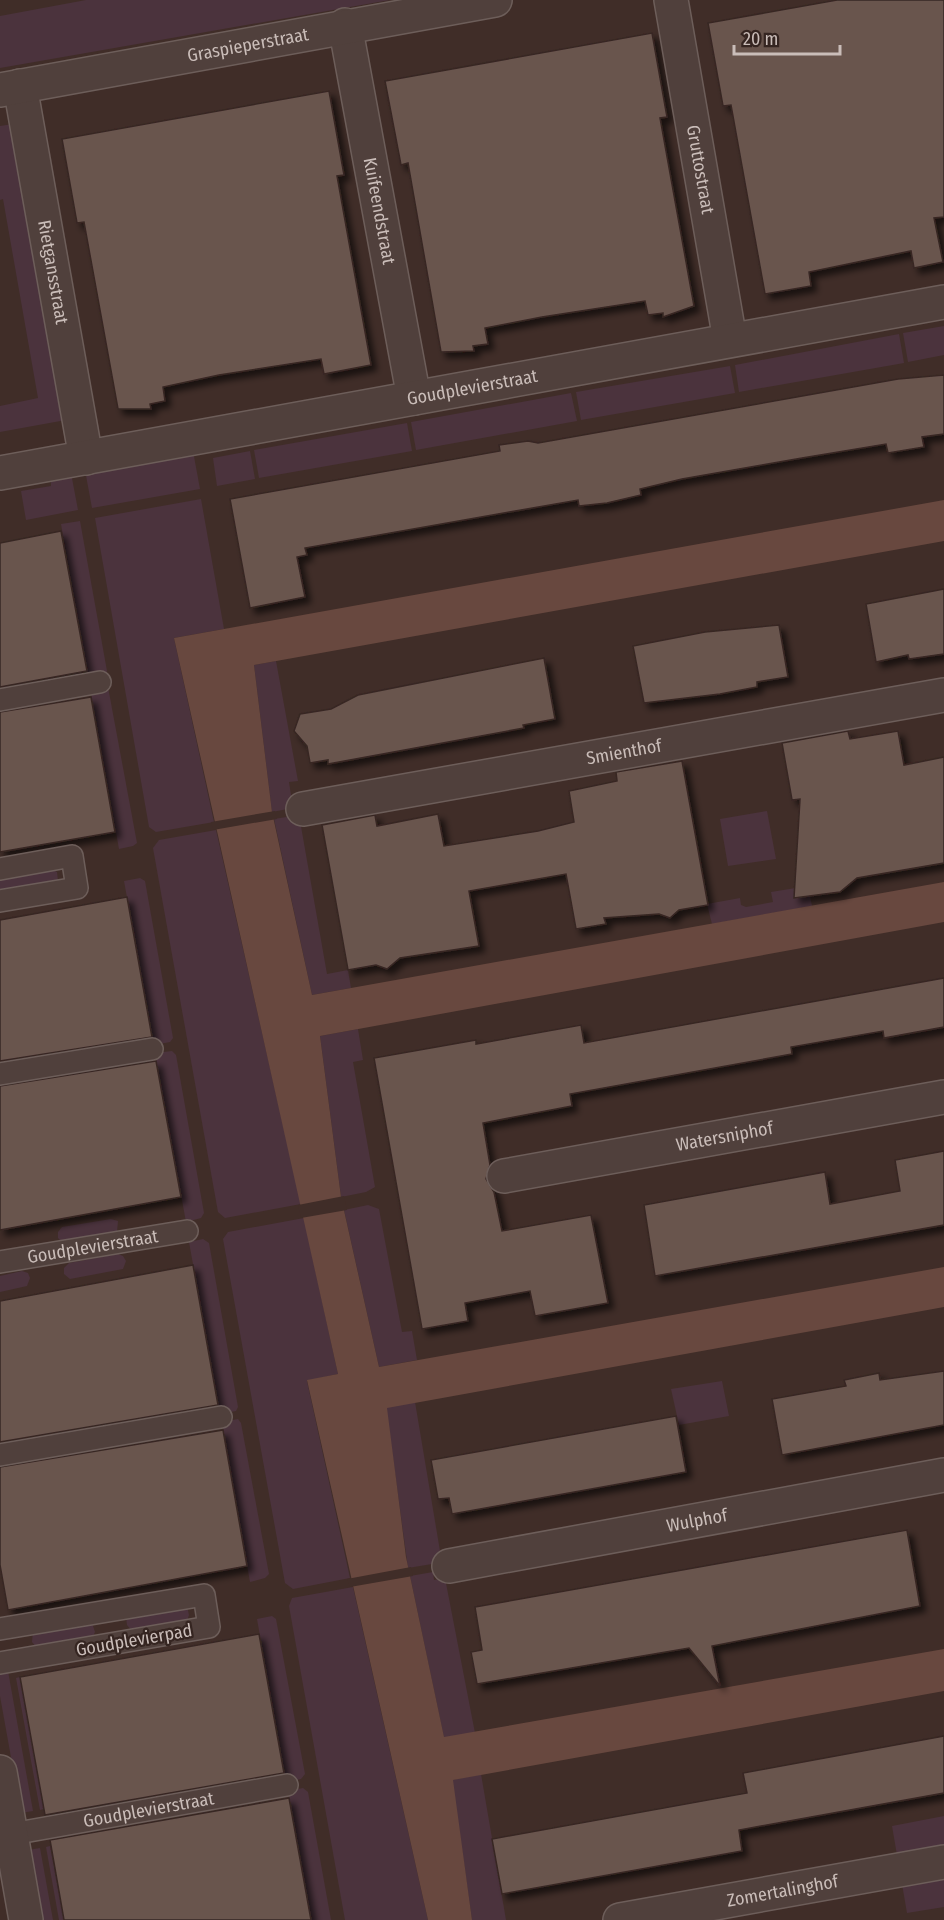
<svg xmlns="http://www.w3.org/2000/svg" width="944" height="1920" viewBox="0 0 944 1920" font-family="'Fira Sans Condensed',sans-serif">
<defs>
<filter id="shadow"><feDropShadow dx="5.5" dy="5.5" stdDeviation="3" flood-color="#0009"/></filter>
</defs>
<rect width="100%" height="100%" fill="#402d28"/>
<!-- green -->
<g fill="#4b333d">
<polygon points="86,0 390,0 0,68 0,16"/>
<polygon points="13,124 66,420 0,432 0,406 38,398 3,199 0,200 0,126"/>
<polygon points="944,326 944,355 908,362 903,333"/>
<polygon points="899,334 904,363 739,392 735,365"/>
<polygon points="730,366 735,393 581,420 576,392"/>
<polygon points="571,393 577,421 416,450 411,422"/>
<polygon points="407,423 412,451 259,478 254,450"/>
<polygon points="193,451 200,489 92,508 85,470"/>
<polygon points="250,451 255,479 217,486 213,458"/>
<polygon points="71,473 78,510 26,520 21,491 51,486 51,476"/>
<polygon points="201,499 224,629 174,638 214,822 156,832 149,827 95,518"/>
<polygon points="80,521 107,671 105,676 89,680 61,524"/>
<polygon points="276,661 298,781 289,782 293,808 272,812 254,665"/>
<polygon points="108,687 137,843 133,846 119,849 90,688"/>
<polygon points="767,811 776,859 728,866 720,819"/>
<polygon points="299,815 327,974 348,970 351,988 312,995 274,819"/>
<polygon points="216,830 301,1204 225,1218 218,1212 153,848 159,840"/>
<polygon points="51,869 57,872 58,881 0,894 0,878"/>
<polygon points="140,878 145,881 173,1038 170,1042 154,1045 124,881"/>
<polygon points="808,886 812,906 712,924 707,904 740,898 741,905 746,907 773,902 771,892"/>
<polygon points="358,1029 363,1060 353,1062 375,1187 366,1192 341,1197 320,1036"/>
<polygon points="172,1051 176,1055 204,1213 201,1218 186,1222 155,1053"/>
<polygon points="368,1205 379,1209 402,1332 412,1331 417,1360 379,1367 344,1210"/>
<polygon points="304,1218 338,1374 307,1381 350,1578 293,1589 285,1583 223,1239 228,1232"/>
<polygon points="111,1219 118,1221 117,1232 62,1242 58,1238 58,1232 62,1227"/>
<polygon points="203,1239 209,1243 238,1407 236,1411 220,1414 189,1242"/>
<polygon points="118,1254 123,1256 126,1261 123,1269 70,1279 64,1274 64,1268 69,1263"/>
<polygon points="22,1271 28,1273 30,1278 27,1286 0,1292 0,1276"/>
<polygon points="722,1381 729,1416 679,1425 671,1389"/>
<polygon points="415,1402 441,1557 432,1564 408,1568 386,1407"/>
<polygon points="238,1419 241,1423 269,1574 265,1578 250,1582 222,1422"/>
<polygon points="433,1572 434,1580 445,1578 475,1733 444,1738 410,1576"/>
<polygon points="353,1587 428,1920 345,1920 289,1606 292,1598"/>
<polygon points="187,1606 189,1615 187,1621 132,1631 127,1625 126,1617"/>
<polygon points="272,1616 276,1619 305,1774 301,1779 286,1782 257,1619"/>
<polygon points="92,1623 95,1632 92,1638 37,1648 32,1642 33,1631"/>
<polygon points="8,1671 33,1811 21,1813 0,1696 0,1673"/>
<polygon points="20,1677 44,1809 40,1810 16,1678"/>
<polygon points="481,1774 506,1920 472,1920 452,1780"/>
<polygon points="303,1788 308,1792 331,1920 311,1920 288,1791"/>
<polygon points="944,1816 944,1907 907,1913 892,1826"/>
<polygon points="50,1846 64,1920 59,1920 46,1847"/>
<polygon points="40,1848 53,1920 40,1920 28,1850"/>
</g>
<!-- water -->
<polygon fill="#68483f" points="944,500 944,541 254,665 272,812 312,995 944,882 944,922 320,1036 341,1197 379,1367 944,1267 944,1307 387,1408 406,1557 444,1737 944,1649 944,1691 453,1780 472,1920 428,1920 307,1380 338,1374 174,638"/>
<!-- pier -->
<g fill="#402d28">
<polygon points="275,811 277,819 213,830 211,822"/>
<polygon points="344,1196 347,1210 301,1218 298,1205"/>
<polygon points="411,1567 413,1576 350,1587 347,1579"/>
</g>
<!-- building -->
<g fill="#69544e" stroke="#372723" stroke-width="1.5" filter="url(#shadow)">
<polygon points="837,0 944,0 944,217 934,218 943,262 914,268 911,251 809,272 811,286 765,294 731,105 723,106 708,23"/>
<polygon points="652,33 667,117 660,118 694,306 663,317 663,313 648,315 645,301 542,317 485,328 488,344 473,346 474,351 441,352 408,163 401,165 385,81"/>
<polygon points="329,91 344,175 337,176 371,365 324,374 321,359 219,375 163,387 165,401 150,404 151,409 118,409 84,222 77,223 62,139"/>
<polygon points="944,375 944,434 922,437 924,447 888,453 886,444 802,458 682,479 640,489 641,495 607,503 579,506 578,500 305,548 307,555 297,557 305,597 250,608 230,499 500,451 499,445 528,441 538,443 898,379"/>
<polygon points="61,531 87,671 0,687 0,543"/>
<polygon points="944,589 944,654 909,659 908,655 876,662 866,604"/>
<polygon points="779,625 788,677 757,682 757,687 720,694 644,703 633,646 705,632"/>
<polygon points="544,658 555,719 523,725 524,728 328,764 328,760 310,763 307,746 294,731 300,714 331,709 358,695"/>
<polygon points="91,697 115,832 0,852 0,712"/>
<polygon points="848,731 850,739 898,731 904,765 944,757 944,863 857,878 840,892 794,898 800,799 792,800 782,743"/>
<polygon points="682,761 708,905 679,910 670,918 659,914 604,918 606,924 576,929 566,874 469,891 479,946 400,958 387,969 376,965 348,970 322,825 375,815 377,826 438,814 444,846 538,831 574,822 569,791 617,781 616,772"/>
<polygon points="127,897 152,1037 0,1061 0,920"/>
<polygon points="944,978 944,1027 884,1038 883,1031 791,1047 792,1054 570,1094 572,1106 483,1123 490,1165 486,1179 494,1192 502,1231 591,1215 608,1303 535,1316 530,1291 465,1303 468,1321 422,1329 374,1058 476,1040 476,1044 581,1025 584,1043"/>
<polygon points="156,1061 181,1197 0,1230 0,1086"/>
<polygon points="944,1151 944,1225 655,1276 644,1205 825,1172 830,1204 900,1191 895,1160"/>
<polygon points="193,1265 218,1405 0,1442 0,1301"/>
<polygon points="944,1371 944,1425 782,1455 772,1399 846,1386 844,1380 879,1373 880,1380"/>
<polygon points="676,1416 686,1472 452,1514 449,1498 438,1499 431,1460"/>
<polygon points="223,1430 247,1566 8,1610 0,1565 0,1467"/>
<polygon points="907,1530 920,1606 712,1646 720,1686 689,1648 477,1684 471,1652 482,1650 475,1607"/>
<polygon points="259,1634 284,1773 45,1815 20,1677"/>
<polygon points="944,1736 944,1793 739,1830 742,1851 502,1894 492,1839 747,1793 743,1773"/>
<polygon points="289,1798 311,1920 64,1920 50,1840"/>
</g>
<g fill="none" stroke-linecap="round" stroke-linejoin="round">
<!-- service casing -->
<g stroke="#6d5e5a" stroke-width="24">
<g id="service">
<polyline points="0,700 100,682"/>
<polyline points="0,869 72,856 77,888 0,901"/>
<polyline points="0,1074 152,1049"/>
<path id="s1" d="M0,1262L187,1231"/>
<polyline points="0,1455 221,1417"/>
<polyline points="0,1629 204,1595 209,1627 0,1663"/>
<path id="s2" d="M1,1836L287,1785"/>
</g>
</g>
<!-- minor casing -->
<g stroke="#6d5e5a" stroke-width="36">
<g id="minor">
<path id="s3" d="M671,0L730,340"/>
<path id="s4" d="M345,25L414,398"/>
<path id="s5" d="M20,86L86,458"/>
<path id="s6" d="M0,90L495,0"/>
<path id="s7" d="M0,473L944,302"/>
<path id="s8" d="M303,809L944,695"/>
<path id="s9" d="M504,1176L944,1097"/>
<path id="s10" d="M449,1566L944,1475"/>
<polyline points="0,1772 26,1920"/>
<path id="s11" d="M620,1920L944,1862"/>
</g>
</g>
<!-- service -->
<use href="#service" stroke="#50403c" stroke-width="21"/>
<!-- minor -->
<use href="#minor" stroke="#50403c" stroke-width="33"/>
</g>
<g text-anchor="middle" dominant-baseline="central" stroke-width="4.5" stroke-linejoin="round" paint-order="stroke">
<!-- street labels -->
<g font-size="18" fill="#cabdb9" stroke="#352521">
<text stroke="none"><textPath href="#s6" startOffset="252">Graspieperstraat</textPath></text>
<text stroke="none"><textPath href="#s3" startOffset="172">Gruttostraat</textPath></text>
<text stroke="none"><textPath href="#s4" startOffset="189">Kuifeendstraat</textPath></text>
<text stroke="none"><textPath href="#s5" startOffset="189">Rietgansstraat</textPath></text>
<text stroke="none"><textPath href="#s7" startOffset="480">Goudplevierstraat</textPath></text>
<text stroke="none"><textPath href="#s8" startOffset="326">Smienthof</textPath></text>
<text stroke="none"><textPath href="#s9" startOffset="224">Watersniphof</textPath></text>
<text stroke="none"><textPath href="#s1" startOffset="94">Goudplevierstraat</textPath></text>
<text stroke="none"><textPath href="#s10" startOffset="252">Wulphof</textPath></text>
<text transform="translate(134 1640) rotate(-10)">Goudplevierpad</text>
<text stroke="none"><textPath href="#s2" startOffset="150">Goudplevierstraat</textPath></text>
<text stroke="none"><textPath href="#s11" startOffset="165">Zomertalinghof</textPath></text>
</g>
</g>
<!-- scale -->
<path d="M734 45v9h106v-9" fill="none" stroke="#cabdb9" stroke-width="3"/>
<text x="743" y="45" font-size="18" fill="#cabdb9" stroke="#352521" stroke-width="4.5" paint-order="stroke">20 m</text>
</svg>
